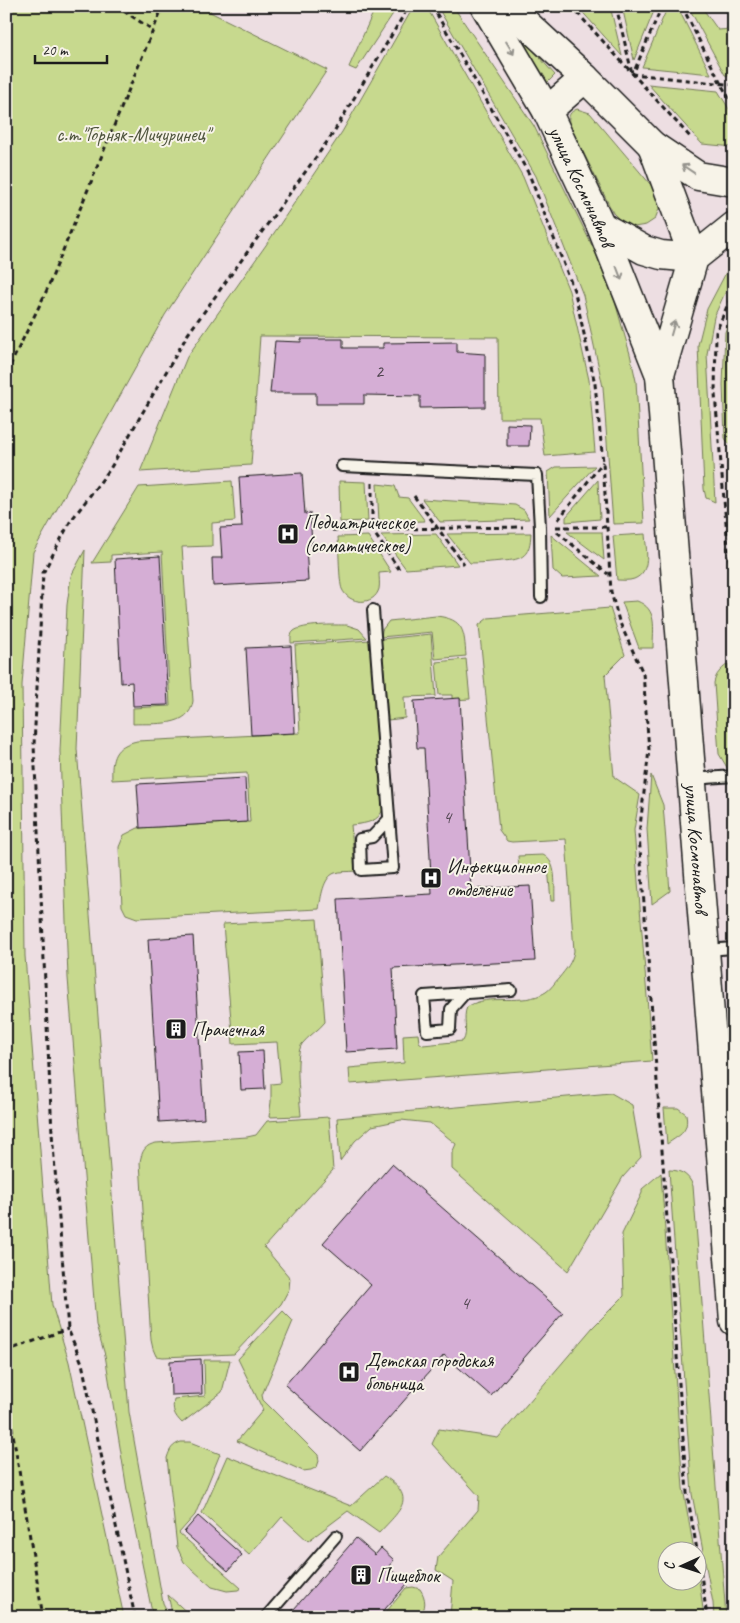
<svg xmlns="http://www.w3.org/2000/svg" width="740" height="1623" viewBox="0 0 740 1623" font-family="Caveat,sans-serif">
<rect width="100%" height="100%" fill="#eddee2"/>
<filter id="ink" filterUnits="userSpaceOnUse"><feTurbulence type="fractalNoise" baseFrequency=".02" numOctaves="2"/><feDisplacementMap in="SourceGraphic" scale="10" xChannelSelector="R" yChannelSelector="G"/><feConvolveMatrix kernelMatrix="1 2 1 2 8 2 1 2 1" color-interpolation-filters="sRGB"/></filter>
<g filter="url(#ink)">
<!-- green -->
<g fill="#c7d98e" stroke="#727a55">
<polygon points="6,6 212,6 210,12 327,70 165,315 33,552 22,685 25,956 52,1305 69,1362 124,1617 6,1617"/>
<polygon points="376,6 398,6 356,70 349,67"/>
<polygon points="414,6 426,6 523,177 569,291 589,380 595,452 545,456 540,418 499,418 498,337 260,336 251,465 140,472 187,357 266,245 342,132"/>
<polygon points="437,6 453,6 534,126 597,256 615,302 630,354 636,381 644,523 613,524 603,387 583,295 536,176"/>
<polygon points="494,6 555,75 546,84"/>
<polygon points="577,6 610,6 622,56"/>
<polygon points="622,6 656,6 634,60"/>
<polygon points="668,6 677,6 711,74 642,67"/>
<polygon points="688,6 701,6 718,30 734,29 734,76 725,75"/>
<polygon points="648,84 718,91 734,117 734,147 702,144"/>
<path d="M577,109L590,113L656,191L659,200V209L655,219L646,225L634,227L623,223L613,213L569,123C568,115 570,112 577,109Z"/>
<polygon points="734,261 734,277 723,297 714,317 707,354 715,502 706,498 704,489 698,345 707,309 728,269"/>
<polygon points="734,308 734,446 733,446 728,443 725,438 723,385 725,332"/>
<polygon points="595,466 550,516 548,472 556,467"/>
<polygon points="598,480 600,519 566,522 566,517"/>
<path d="M232,481L235,521L212,523V546L182,547L193,701C190,728 154,723 133,724V708L170,706L162,552L111,555V562L92,563L139,487Z"/>
<polygon points="339,481 366,482 368,521 340,522"/>
<polygon points="377,484 395,486 399,497 408,498 425,521 379,522"/>
<polygon points="422,499 515,505 524,510 529,519 440,522"/>
<polygon points="567,532 602,532 604,560"/>
<path d="M531,533C530,555 524,560 502,561C491,562 481,563 470,563L447,534Z"/>
<polygon points="436,534 458,565 406,569 381,535"/>
<path d="M645,534C646,549 652,572 634,579C629,581 622,580 617,580L613,536Z"/>
<polygon points="551,535 601,576 562,578 553,570"/>
<path d="M368,536L391,572L379,573C379,577 380,584 379,589C374,606 349,605 342,589C339,582 339,547 338,537Z"/>
<polygon points="85,550 77,749 129,1412 163,1603 170,1617 153,1617 127,1490 105,1355 96,1325 68,978 60,751 67,605 71,576"/>
<path d="M637,601C658,609 653,628 653,648H639L622,602Z"/>
<path d="M610,608L625,655L605,675L614,777L640,795L634,830L652,1061L350,1084L349,1068L404,1063L403,1035L418,1034L419,1042L423,1045L463,1041C469,1032 462,1018 467,1007C490,992 522,1007 546,992C551,989 555,982 559,978C566,969 572,963 574,951L566,839L512,842L507,841L499,830L479,625L488,618Z"/>
<path d="M436,616C465,619 464,632 466,656L435,659L432,632L381,637L382,630L389,621Z"/>
<path d="M347,625L359,629L367,638L291,643C291,639 290,634 294,631C303,624 335,625 347,625Z"/>
<polygon points="431,634 436,696 404,697 405,718 388,720 381,639"/>
<path d="M371,640L384,801C383,805 383,811 381,813C376,823 361,824 351,825L355,871C349,872 341,871 335,873C323,877 321,898 319,909L137,918L126,914L122,906L119,847L124,835L138,828L250,822L247,773L112,780C111,758 114,746 137,741L300,733L295,645Z"/>
<polygon points="466,659 470,699 452,700 452,695 439,695 436,662"/>
<path d="M728,664L734,742V771L728,769L719,754L714,683C716,674 720,670 728,664Z"/>
<polygon points="651,775 663,805 670,891 652,904 647,829"/>
<path d="M543,855C558,862 554,886 555,901H551L548,867H519L518,856Z"/>
<path d="M317,919L325,1022C319,1030 308,1036 302,1044C294,1056 300,1101 301,1116L269,1117L271,1102V1084L281,1083L277,1042L233,1044L223,924Z"/>
<polygon points="611,1093 632,1105 641,1157 623,1177 568,1271 452,1169 452,1153 456,1144 430,1123 401,1120 372,1126 355,1141 340,1161 337,1118"/>
<path d="M664,1108H678L686,1114C689,1132 681,1134 667,1144Z"/>
<path d="M329,1117L333,1170L264,1247L290,1278L289,1289L281,1304L234,1354L163,1357L156,1356L153,1349L151,1340L140,1162C142,1151 145,1145 156,1143L247,1137L256,1135L267,1121Z"/>
<path d="M669,1170C681,1170 689,1175 693,1186L726,1617H714L713,1603L692,1494Z"/>
<polygon points="661,1173 683,1488 694,1550 668,1550 668,1580 698,1580 698,1571 704,1617 450,1617 453,1581 436,1570 438,1557 478,1510 479,1496 432,1444 439,1429 498,1438 593,1327 624,1296 622,1234 642,1193 642,1189"/>
<polygon points="283,1311 293,1321 262,1395 263,1400 318,1455 319,1461 317,1467 311,1470 303,1471 237,1441 263,1410 238,1359"/>
<path d="M204,1360H230L222,1392L182,1423C174,1415 172,1410 174,1399L205,1396Z"/>
<path d="M181,1442H190L220,1454L195,1515L179,1533L241,1588L238,1590L227,1591L212,1587L184,1562L177,1547L167,1458C170,1449 172,1445 181,1442Z"/>
<path d="M227,1456L351,1506L384,1476C418,1498 400,1510 379,1533L348,1511L308,1541L282,1517L249,1555L202,1513Z"/>
<path d="M413,1587L420,1589C426,1598 427,1608 419,1617H382L406,1588Z"/>
<polygon points="168,1595 192,1617 173,1617"/>
</g>
<!-- building -->
<g fill="#d5aed5" stroke="#1c1c1c">
<polygon points="301,339 343,339 343,348 383,348 383,343 457,342 457,352 485,354 485,407 420,408 420,396 364,395 364,404 316,404 316,393 270,393 275,341 301,342"/>
<polygon points="507,424 530,425 529,446 507,446"/>
<polygon points="302,473 305,514 310,513 312,545 306,545 308,581 213,586 212,558 222,558 220,528 242,527 239,477"/>
<polygon points="160,556 168,705 133,706 132,682 121,683 115,559"/>
<polygon points="291,646 295,733 251,735 246,648"/>
<polygon points="460,698 471,889 530,886 535,961 393,968 397,1049 346,1052 338,899 432,894 424,748 417,748 414,701"/>
<polygon points="245,778 247,822 140,828 137,784"/>
<polygon points="193,936 204,1119 159,1122 148,939"/>
<polygon points="263,1051 265,1089 241,1090 239,1052"/>
<polygon points="392,1164 563,1313 491,1396 444,1355 360,1451 285,1385 371,1285 323,1243"/>
<polygon points="201,1359 202,1394 171,1395 170,1361"/>
<polygon points="198,1516 242,1555 228,1571 184,1532"/>
<polygon points="356,1538 375,1555 381,1548 394,1560 388,1567 407,1584 378,1617 287,1617"/>
</g>
<g fill="none" stroke-linecap="round" stroke-linejoin="round">
<!-- service casing -->
<g stroke="#1c1c1c" stroke-width="14">
<g id="service">
<polyline points="342,466 537,475 540,527 541,597"/>
<polyline points="373,610 393,868 361,870 360,839 372,837 389,819"/>
<polyline points="692,779 734,776"/>
<polyline points="706,950 734,948"/>
<polyline points="465,993 451,1009 450,1029 427,1031 424,996 511,990"/>
<polyline points="266,1617 336,1536"/>
</g>
</g>
<!-- secondary casing -->
<g stroke="#1c1c1c" stroke-width="31">
<g id="secondary">
<path id="s1" d="M485,6L547,111L601,226L660,375L734,1321"/>
<polyline points="507,6 585,78 652,145 698,176 734,182"/>
<polyline points="547,111 585,78"/>
<polyline points="652,145 694,258"/>
<polyline points="601,226 644,250 661,255 694,258"/>
<polyline points="660,375 694,258 734,226"/>
</g>
</g>
<!-- path -->
<g stroke="#1c1c1c" stroke-width="3" stroke-dasharray="5 4" stroke-linecap="butt">
<polyline points="116,6 153,30"/>
<polyline points="432,6 529,174 575,293 595,384 603,462 611,592 619,621 643,673 649,750 639,835 687,1493 697,1550"/>
<polyline points="571,6 692,139"/>
<polyline points="616,6 632,73"/>
<polyline points="662,6 633,74 734,85"/>
<polyline points="682,6 721,84 734,106"/>
<polyline points="734,290 716,332 715,394 734,617"/>
<polyline points="6,374 46,292 163,6"/>
<polyline points="372,483 372,530 399,569"/>
<polyline points="414,496 464,564"/>
<polyline points="558,520 603,462"/>
<polyline points="556,527 606,527"/>
<polyline points="332,530 523,527"/>
<polyline points="557,532 608,574"/>
<polyline points="6,1351 68,1329"/>
<polyline points="6,1391 43,1617"/>
<polyline points="698,1553 707,1617"/>
<polyline points="135,1617 82,1363 68,1329 52,1133 34,745 43,573 70,522 110,469 188,334 332,135 409,6"/>
</g>
<!-- service -->
<use href="#service" stroke="#f7f3e8" stroke-width="10"/>
<!-- secondary -->
<use href="#secondary" stroke="#f7f3e8" stroke-width="28"/>
</g>
<!-- one-way arrows -->
<defs><path id="oneway-shaft" d="M-6 0H5M1.5-3L5.5 0L1.5 3" fill="none" stroke-width="1.6" stroke-linecap="round" stroke-linejoin="round" transform="scale(1.25)"/></defs>
<g stroke="#94928c">
<use href="#oneway-shaft" transform="translate(510 48) rotate(59)"/>
<use href="#oneway-shaft" transform="translate(688 169) rotate(-146)"/>
<use href="#oneway-shaft" transform="translate(619 273) rotate(69)"/>
<use href="#oneway-shaft" transform="translate(673 328) rotate(-74)"/>
</g>
</g>
<!-- icons -->
<defs>
<g id="hospital-square" transform="scale(1.125)"><rect x="-9" y="-9" width="18" height="18" rx="4" fill="#1c1c1c" stroke="#f7f3e8"/><path d="M-5-5h3v3.5h4V-5h3V5h-3V1.5h-4V5h-3Z" fill="#fff"/></g>
<g id="building-square" transform="scale(1.125)"><rect x="-9" y="-9" width="18" height="18" rx="4" fill="#1c1c1c" stroke="#f7f3e8"/><path d="M-4-6H4V6H1V3H-1V6H-4ZM-2.5-4.3h1.7v1.8h-1.7ZM.8-4.3h1.7v1.8H.8ZM-2.5-1h1.7V.8h-1.7ZM.8-1h1.7V.8H.8Z" fill="#fff"/></g>
</defs>
<g fill-rule="evenodd">
<use href="#hospital-square" x="288" y="534"/>
<use href="#hospital-square" x="431" y="878"/>
<use href="#building-square" x="176" y="1029"/>
<use href="#hospital-square" x="349" y="1372"/>
<use href="#building-square" x="361" y="1575"/>
</g>
<g text-anchor="middle" dominant-baseline="central" stroke-width="4" stroke-linejoin="round" paint-order="stroke">
<!-- number labels -->
<g font-size="18" fill="#4a404a">
<text x="379" y="371">2</text>
<text x="447" y="817">4</text>
<text x="465" y="1303">4</text>
</g>
<!-- park labels -->
<g font-size="20" fill="#4f553e" stroke="#f7f3e8">
<text x="133" y="134">с.т."Горняк-Мичуринец"</text>
</g>
<!-- street labels -->
<g font-size="20" fill="#1c1c1c" stroke="#f7f3e8">
<text stroke="none"><textPath href="#s1" startOffset="205">улица Космонавтов</textPath></text>
<text stroke="none"><textPath href="#s1" startOffset="884">улица Космонавтов</textPath></text>
</g>
<!-- poi labels -->
<g font-size="20" fill="#1c1c1c" stroke="#f7f3e8" text-anchor="start">
<text x="304" y="522">Педиатрическое<tspan x="304" dy="23">(соматическое)</tspan></text>
<text x="447" y="866">Инфекционное<tspan x="447" dy="23">отделение</tspan></text>
<text x="192" y="1029">Прачечная</text>
<text x="365" y="1360">Детская городская<tspan x="365" dy="23">больница</tspan></text>
<text x="377" y="1575">Пищеблок</text>
</g>
</g>
<!-- margin -->
<rect width="740" height="1623" fill="none" stroke="#f7f3e8" stroke-width="25"/>
<rect x="12" y="12" width="715" height="1598" fill="none" stroke="#1c1c1c" stroke-width="2" filter="url(#ink)"/>
<!-- north arrow -->
<g transform="translate(682 1566) rotate(267)"><circle r="24" fill="#f7f3e8" stroke="#9f9d96"/>
<path d="M0-4L9 19L0 12L-9 19Z" fill="#1c1c1c"/>
<text y="-8" font-size="14" font-weight="bold" text-anchor="middle" fill="#1c1c1c">С</text>
</g>
<!-- scale -->
<path d="M35 55v8h72v-8" fill="none" stroke="#1c1c1c" stroke-width="2.5"/>
<text x="42" y="55" font-size="15" fill="#1c1c1c" stroke="#f7f3e8" stroke-width="4" paint-order="stroke">20 m</text>
</svg>
